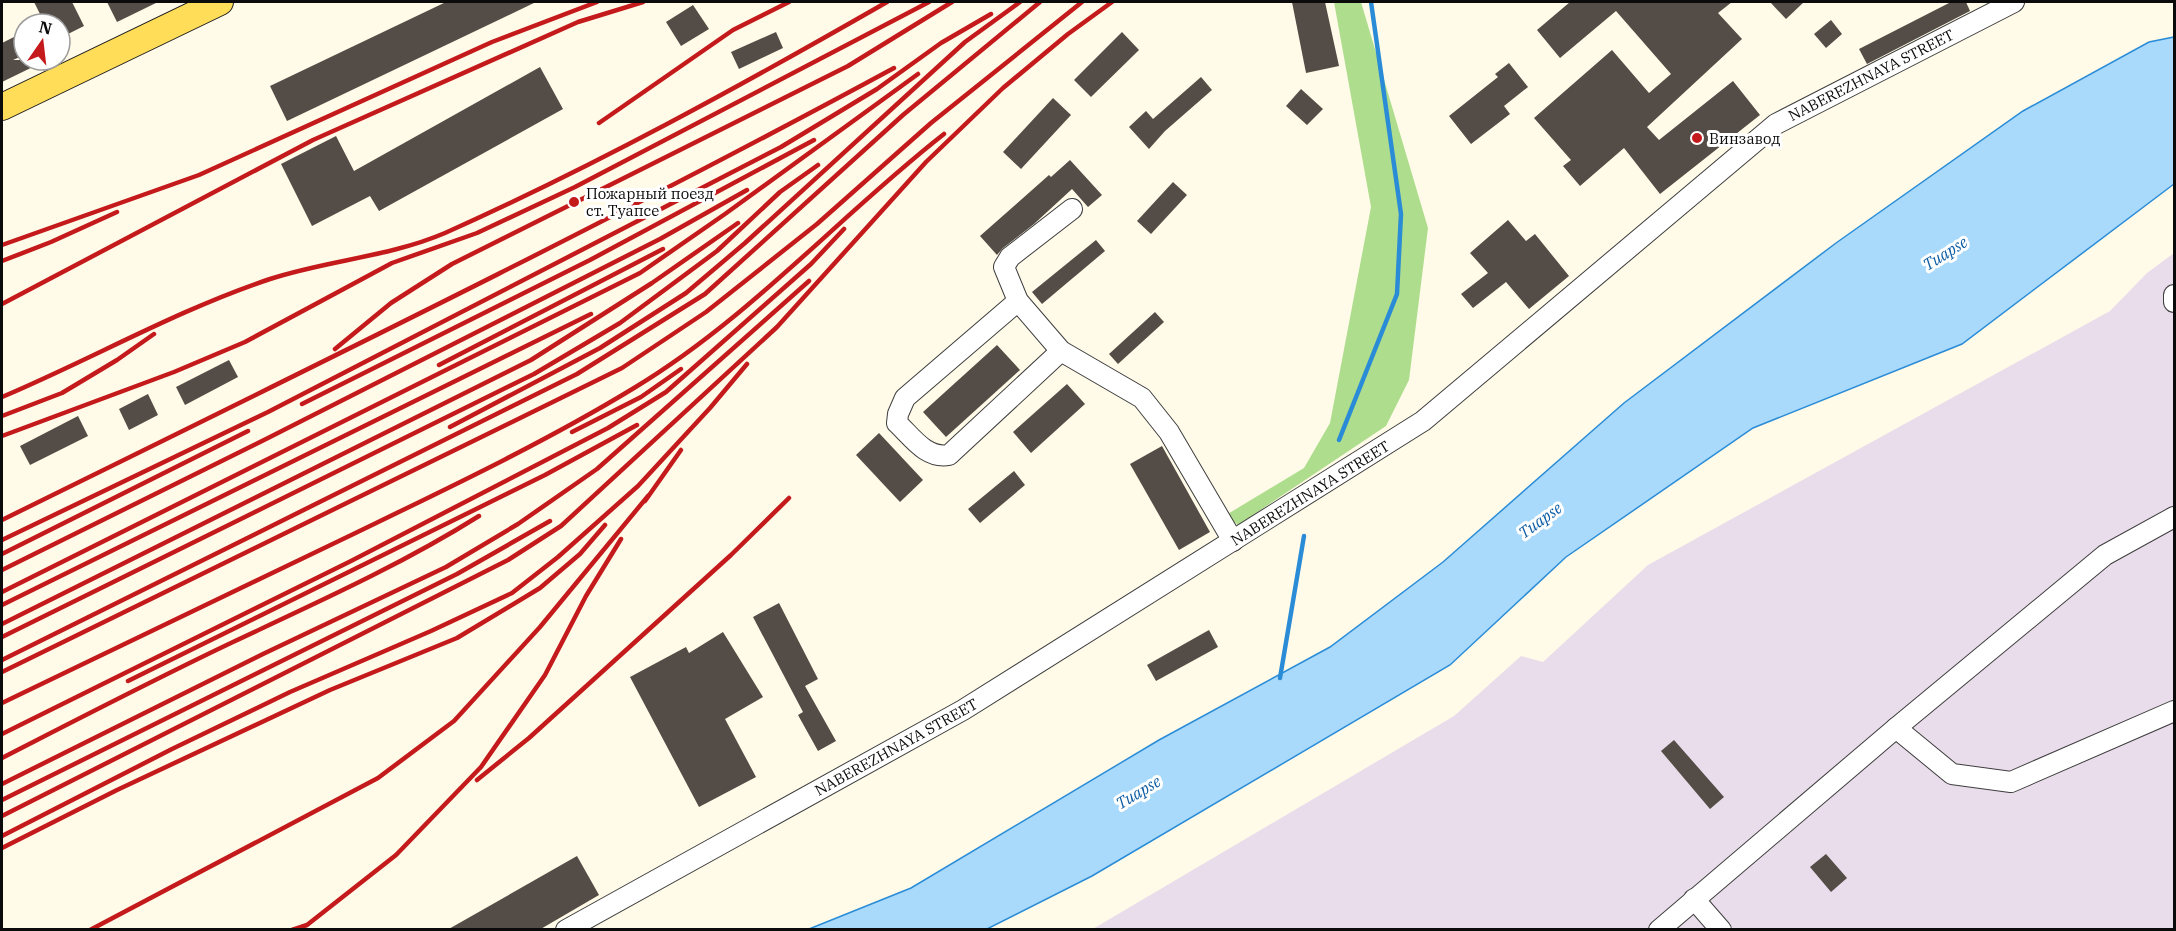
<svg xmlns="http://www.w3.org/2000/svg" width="2176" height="931" viewBox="0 0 2176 931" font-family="'IBM Plex Serif',serif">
<rect width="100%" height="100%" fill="#fffbe8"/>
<!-- industrial -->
<polygon fill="#eaddeb" points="2174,253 2174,929 1091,930 1454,716 1521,656 1543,662 1648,565 2110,311 2147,273"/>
<!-- forest -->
<polygon fill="#afdd8e" points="1334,2 1361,2 1428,228 1409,380 1386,426 1238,525 1226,515 1304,468 1330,423 1371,207"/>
<!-- water -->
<polygon fill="#a9d9fb" stroke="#2a8cd7" stroke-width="1.5" points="2174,37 2174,184 1962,344 1753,428 1566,557 1450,665 1092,876 987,929 809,929 911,888 1159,740 1330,647 1443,562 1624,403 1836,243 2023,111 2149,42"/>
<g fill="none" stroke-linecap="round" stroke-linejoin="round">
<!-- stream -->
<g stroke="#2a8cd7" stroke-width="4.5">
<polyline points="1339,440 1397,294 1401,214 1371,2"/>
<polyline points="1280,678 1304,536"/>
</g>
</g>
<!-- building -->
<g fill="#544c46">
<polygon points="34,2 72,2 84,26 60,38 60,24 45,24"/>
<polygon points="107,2 158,2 117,22"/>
<polygon points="446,2 536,2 287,121 270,86"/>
<polygon points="1292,2 1325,2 1339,66 1306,73"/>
<polygon points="1570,2 1732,2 1718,13 1742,39 1647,127 1659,140 1733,81 1760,115 1660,194 1624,148 1580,186 1563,166 1571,160 1534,118 1612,50 1649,93 1671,74 1616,11 1560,58 1537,30"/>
<polygon points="1770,2 1804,2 1786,19"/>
<polygon points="1951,2 1966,2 1970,11 1867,64 1859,49"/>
<polygon points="693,5 709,29 681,46 666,22"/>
<polygon points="1831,20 1842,34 1826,48 1814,34"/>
<polygon points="24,32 24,55 13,60 47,60 2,82 2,43"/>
<polygon points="776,32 783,48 739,69 731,52"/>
<polygon points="1122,32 1139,50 1091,97 1074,80"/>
<polygon points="1509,63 1528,87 1504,106 1510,114 1471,144 1449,116 1498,77 1495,74"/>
<polygon points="540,67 563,109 379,211 370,196 312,226 281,164 336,136 354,171"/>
<polygon points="1201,77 1212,90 1165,131 1149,149 1129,127 1146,111 1153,119"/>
<polygon points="1301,89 1323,109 1307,125 1286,106"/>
<polygon points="1053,98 1071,115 1021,169 1003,152"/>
<polygon points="1070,160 1102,195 1088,207 1072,189 1034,224 1003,248 997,255 980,236 1049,175 1051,177"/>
<polygon points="1173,182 1187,195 1151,234 1137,221"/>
<polygon points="1508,220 1526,241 1535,234 1569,276 1529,309 1506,282 1473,308 1461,294 1488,273 1470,253"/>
<polygon points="1096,240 1105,251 1042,304 1032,292"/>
<polygon points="1155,312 1164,322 1118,364 1109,354"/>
<polygon points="997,345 1020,370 946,437 923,412"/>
<polygon points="229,360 238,377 185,405 176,387"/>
<polygon points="1067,384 1085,404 1031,453 1013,432"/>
<polygon points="148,394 158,415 129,430 119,409"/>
<polygon points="78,416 88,436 30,465 20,446"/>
<polygon points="879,433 923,480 900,502 856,455"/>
<polygon points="1162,446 1210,532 1179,550 1130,464"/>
<polygon points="1014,471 1025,485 980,523 968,509"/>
<polygon points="779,603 818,679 805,686 836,741 818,751 798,715 803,712 753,617"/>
<polygon points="1209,630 1218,647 1156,681 1147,665"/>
<polygon points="723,632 763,697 725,719 756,777 699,807 630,677 686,647 689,653"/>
<polygon points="1674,740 1724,797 1710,809 1661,751"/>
<polygon points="1826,854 1847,878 1831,892 1810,867"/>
<polygon points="577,856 599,895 539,930 447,930"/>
</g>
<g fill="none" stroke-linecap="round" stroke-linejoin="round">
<!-- minor casing -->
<g stroke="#3e3e3e" stroke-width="22">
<g id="minor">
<polyline points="1072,209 1010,257 1004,267 1018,301 1061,351 1142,398 1169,432 1233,541"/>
<polyline points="2174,295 2174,302"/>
<path d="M1018,301L905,398L898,414L897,423C912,437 926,459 949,455L1061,351"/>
<polyline points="1896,728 1952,774 2011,782 2174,711"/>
<polyline points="1694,899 1721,930"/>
<polyline points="566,930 963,710 1423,421 1776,124 2014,2"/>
<polyline points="1659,930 1896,728 2105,555 2174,517"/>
</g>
</g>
<!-- major casing -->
<g stroke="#1c1c1c" stroke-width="28">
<polyline id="major" points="2,107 220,2"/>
</g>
<!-- minor -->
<use href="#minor" stroke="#fff" stroke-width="20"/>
<!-- major -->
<use href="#major" stroke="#ffdd58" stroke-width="26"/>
<!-- rail -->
<g stroke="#c41a1c" stroke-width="4.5">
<polyline points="599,123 733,30 789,2"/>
<polyline points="2,245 199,175 492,42 597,2"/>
<polyline points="2,261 51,242 117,212"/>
<polyline points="2,304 313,140 578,22 643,2"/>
<polyline points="335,349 391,303 452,264 848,66 952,2"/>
<polyline points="439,365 663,249"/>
<path d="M2,397C92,359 177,310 270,279C328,260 389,257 445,233C597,165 744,84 887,2"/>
<polyline points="302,404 590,260 814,140"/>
<polyline points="2,416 62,393 117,360 154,334"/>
<polyline points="450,427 600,348 686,293 745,243 965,42 1020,2"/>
<polyline points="572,432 641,397 681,369"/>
<polyline points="2,436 174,372 245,342 392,263 477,233 575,187 929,2"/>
<polyline points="645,501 681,450"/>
<path d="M2,520C300,373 600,227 894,68"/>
<polyline points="2,540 268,412 781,147 877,89 941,43 991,14"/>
<polyline points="2,554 248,431"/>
<polyline points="2,570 270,437 660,239 747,190"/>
<polyline points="2,592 640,273 725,214 918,74"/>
<polyline points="2,605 591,314"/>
<polyline points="2,624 531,360 652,283 738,223"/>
<polyline points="2,637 534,374 620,323 717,251 780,192 818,165"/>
<polyline points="2,660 577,374 705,294 903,115 1040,2"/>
<polyline points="2,672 622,368 706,312 817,224 931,123 1082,2"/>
<polyline points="128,681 545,475 637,425"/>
<path d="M2,703C115,648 229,594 343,539C440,492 542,444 634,388C749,319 839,216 944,134"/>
<polyline points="2,734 351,561 608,428 666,392 811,264 844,229"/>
<path d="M2,758C78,719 155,679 233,642C316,603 401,565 479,516"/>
<polyline points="477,780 529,738 731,555 789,498"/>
<polyline points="2,784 263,654 446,567 518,524 597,469 809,281"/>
<polyline points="2,800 457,574 550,521"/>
<polyline points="2,816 508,560 561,526 777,327 926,162 1003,88 1068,34 1112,2"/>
<polyline points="2,836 172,749 290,692 431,631 512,593 558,557 638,486 710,408 747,364"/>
<polyline points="2,848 117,790 330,690 457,638 540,588 580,554 605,525"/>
<polyline points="90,930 378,778 454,721 540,627 648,496"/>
<polyline points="292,930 307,925 396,855 481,767 545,675 586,596 621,539"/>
</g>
</g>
<!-- markers -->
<g fill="#c41a1c" stroke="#fff" stroke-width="2">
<circle cx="1697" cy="138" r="6"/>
<circle cx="574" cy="202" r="6"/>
</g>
<g text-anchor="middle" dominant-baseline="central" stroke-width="6" stroke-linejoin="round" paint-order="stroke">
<!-- street labels -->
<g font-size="15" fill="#0b0b0b" stroke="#fff">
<text transform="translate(1871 75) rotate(-27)">NABEREZHNAYA STREET</text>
<text transform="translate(1310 493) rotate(-32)">NABEREZHNAYA STREET</text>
<text transform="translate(896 747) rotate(-29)">NABEREZHNAYA STREET</text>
</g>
<!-- poi labels -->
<g font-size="15" fill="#0b0b0b" stroke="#fff" text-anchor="start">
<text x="1709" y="138">Винзавод</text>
<text x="586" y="193">Пожарный поезд<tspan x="586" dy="17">ст. Туапсе</tspan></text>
</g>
<!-- water labels -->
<g font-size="16" font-style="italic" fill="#0c5ca4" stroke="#fff">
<text transform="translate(1945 253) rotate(-32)">Tuapse</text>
<text transform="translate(1540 520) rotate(-36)">Tuapse</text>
<text transform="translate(1138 792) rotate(-31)">Tuapse</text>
</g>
</g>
<!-- border -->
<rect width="2176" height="931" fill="none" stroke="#0b0b0b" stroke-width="6"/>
<!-- north arrow -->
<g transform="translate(42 42) rotate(14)"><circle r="28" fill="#ffffff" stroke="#9d9d9d" stroke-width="1.5"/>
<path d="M0-4.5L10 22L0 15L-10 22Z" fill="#c41a1c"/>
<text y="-9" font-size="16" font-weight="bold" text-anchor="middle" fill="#0b0b0b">N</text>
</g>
</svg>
